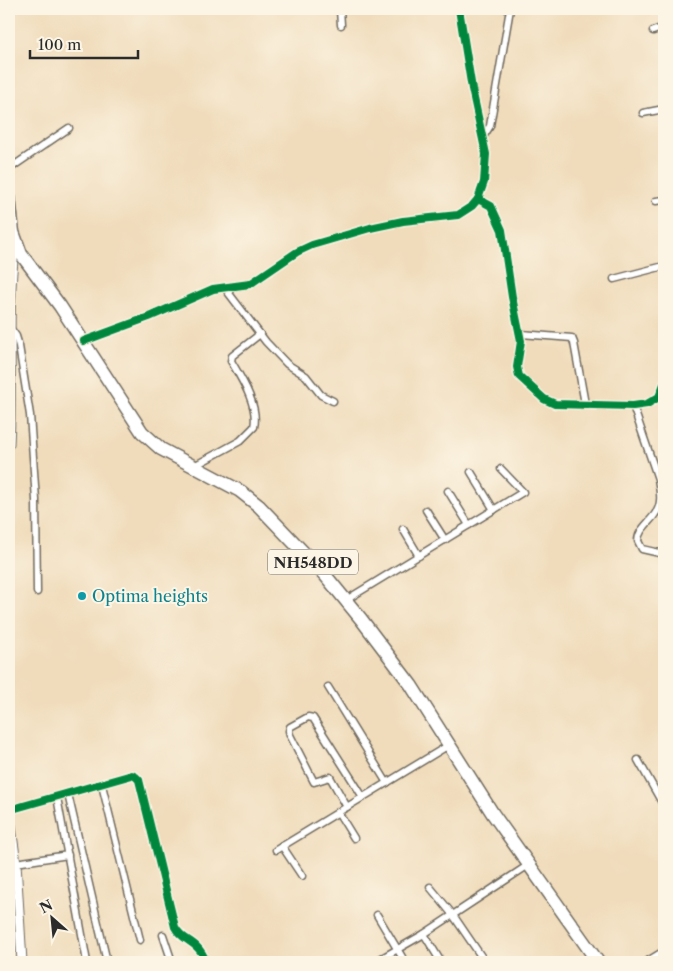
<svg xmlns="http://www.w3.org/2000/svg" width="673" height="971" viewBox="0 0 673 971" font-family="'Libre Caslon Text',serif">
<rect width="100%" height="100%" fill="#fcf5e5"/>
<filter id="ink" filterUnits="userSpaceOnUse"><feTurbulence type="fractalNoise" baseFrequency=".02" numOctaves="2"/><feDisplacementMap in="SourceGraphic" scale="10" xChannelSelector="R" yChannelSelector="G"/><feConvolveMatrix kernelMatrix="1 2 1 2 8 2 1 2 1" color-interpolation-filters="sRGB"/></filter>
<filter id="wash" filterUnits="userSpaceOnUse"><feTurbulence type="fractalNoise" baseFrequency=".0096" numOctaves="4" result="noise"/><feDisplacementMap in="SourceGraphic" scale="20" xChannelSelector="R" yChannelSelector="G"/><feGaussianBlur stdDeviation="1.12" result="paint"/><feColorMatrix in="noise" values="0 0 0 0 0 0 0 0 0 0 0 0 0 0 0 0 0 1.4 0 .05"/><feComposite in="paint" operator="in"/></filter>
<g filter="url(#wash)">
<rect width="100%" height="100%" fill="#f0dcbb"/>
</g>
<g filter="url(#ink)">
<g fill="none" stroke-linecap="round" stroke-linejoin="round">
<!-- street casing -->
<g stroke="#70695d" stroke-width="9">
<g id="street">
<polyline points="340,9 341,25"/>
<polyline points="653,31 664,27"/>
<polyline points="643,113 664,109"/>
<polyline points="483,137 490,126 510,9"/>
<polyline points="9,169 69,128"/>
<polyline points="478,199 491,206 502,230 512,297 521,341 517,367 519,376 544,399 555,404 633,406 647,404 659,397 664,384"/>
<polyline points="656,201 664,200"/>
<polyline points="614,279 664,266"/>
<polyline points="224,287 266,342 287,364 306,376 321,395 333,401"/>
<polyline points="11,329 16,336 19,346 30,415 36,500 37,592"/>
<polyline points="521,334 572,338 574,343 585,404"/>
<polyline points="84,341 149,317 213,289 250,284 297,252 312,245 370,228 403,221 458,215 472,206 478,199 484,182 486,154 472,89 459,9"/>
<path d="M633,406L658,479C660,491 663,504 655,514C649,523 638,530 638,541L642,549L664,554"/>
<path d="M194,466L240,441L254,427C259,406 241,378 231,361L232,356L260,334"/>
<polyline points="471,472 494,510"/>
<polyline points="448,491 469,525"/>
<polyline points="426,510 445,540"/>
<polyline points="403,529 419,556"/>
<polyline points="346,600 523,492 501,469"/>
<polyline points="328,687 387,783"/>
<polyline points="638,760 664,806"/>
<polyline points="102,785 140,940"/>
<polyline points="68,794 107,962"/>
<polyline points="57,797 87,962"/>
<polyline points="347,807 330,777 314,782 290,735 289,731 290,727 308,717 313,718 363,797"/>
<path d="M9,810L132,775L136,777L139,780L175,927C183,943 198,939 206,962"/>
<polyline points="338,812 354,838"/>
<polyline points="282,846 302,876"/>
<polyline points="276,850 449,745"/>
<polyline points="9,864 68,855"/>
<polyline points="430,887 453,915 485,962"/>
<polyline points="377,915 405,962"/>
<polyline points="424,934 441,962"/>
<polyline points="163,935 172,962"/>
<polyline points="375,962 424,934 530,864"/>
<polyline points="646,962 664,951"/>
</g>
</g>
<!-- secondary casing -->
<g stroke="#70695d" stroke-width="11">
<g id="secondary">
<path d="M9,444C13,377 6,309 15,243"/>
<polyline points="9,813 16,863 22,962"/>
</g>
</g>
<!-- highway casing -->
<g stroke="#70695d" stroke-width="15">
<polyline id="highway" points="9,197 13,232 21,254 60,306 142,432 161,449 240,491 259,506 325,575 361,619 411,685 493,814 598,962"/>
</g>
<!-- street -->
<use href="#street" stroke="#fff" stroke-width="6"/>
<!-- secondary -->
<use href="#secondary" stroke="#fff" stroke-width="9"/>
<!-- highway -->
<use href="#highway" stroke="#fff" stroke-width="12"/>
<!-- cycleway casing -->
<g stroke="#fcf5e5" stroke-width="11">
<g id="cycleway">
<polyline points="478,199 491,206 502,230 512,297 521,341 517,367 519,376 544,399 555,404 633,406 647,404 659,397 664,384"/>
<polyline points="84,341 149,317 213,289 250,284 297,252 312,245 370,228 403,221 458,215 472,206 478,199 484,182 486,154 472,89 459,9"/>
<path d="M9,810L132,775L136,777L139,780L175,927C183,943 198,939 206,962"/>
</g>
</g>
<!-- cycleway -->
<use href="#cycleway" stroke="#00873e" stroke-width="8"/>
</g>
</g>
<!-- markers -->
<circle fill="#0f9aa8" stroke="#fcf5e5" stroke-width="2" cx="82" cy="596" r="5"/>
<g text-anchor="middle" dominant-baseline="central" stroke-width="4" stroke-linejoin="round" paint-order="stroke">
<!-- shield labels -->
<rect fill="#fcf5e5" stroke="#6a6863" stroke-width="1" x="268" y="549.5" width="90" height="25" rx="4"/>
<g font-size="15" font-weight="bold" fill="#2b2b2b">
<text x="313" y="562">NH548DD</text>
</g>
<!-- culture labels -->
<g font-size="16" fill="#0d838f" stroke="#fcf5e5" text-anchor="start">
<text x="92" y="596">Optima heights</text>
</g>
</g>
<!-- margin -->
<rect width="673" height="971" fill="none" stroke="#fcf5e5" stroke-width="30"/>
<!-- north arrow -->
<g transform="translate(52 918) rotate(333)" stroke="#fcf5e5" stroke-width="4" paint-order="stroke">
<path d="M0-4L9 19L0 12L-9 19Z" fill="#2b2b2b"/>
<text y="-8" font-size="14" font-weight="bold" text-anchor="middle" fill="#2b2b2b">N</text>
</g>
<!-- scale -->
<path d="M30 50v8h108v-8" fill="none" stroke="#2b2b2b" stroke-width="2.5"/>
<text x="38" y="50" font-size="15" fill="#2b2b2b" stroke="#fcf5e5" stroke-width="4" paint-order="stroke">100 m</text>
</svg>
